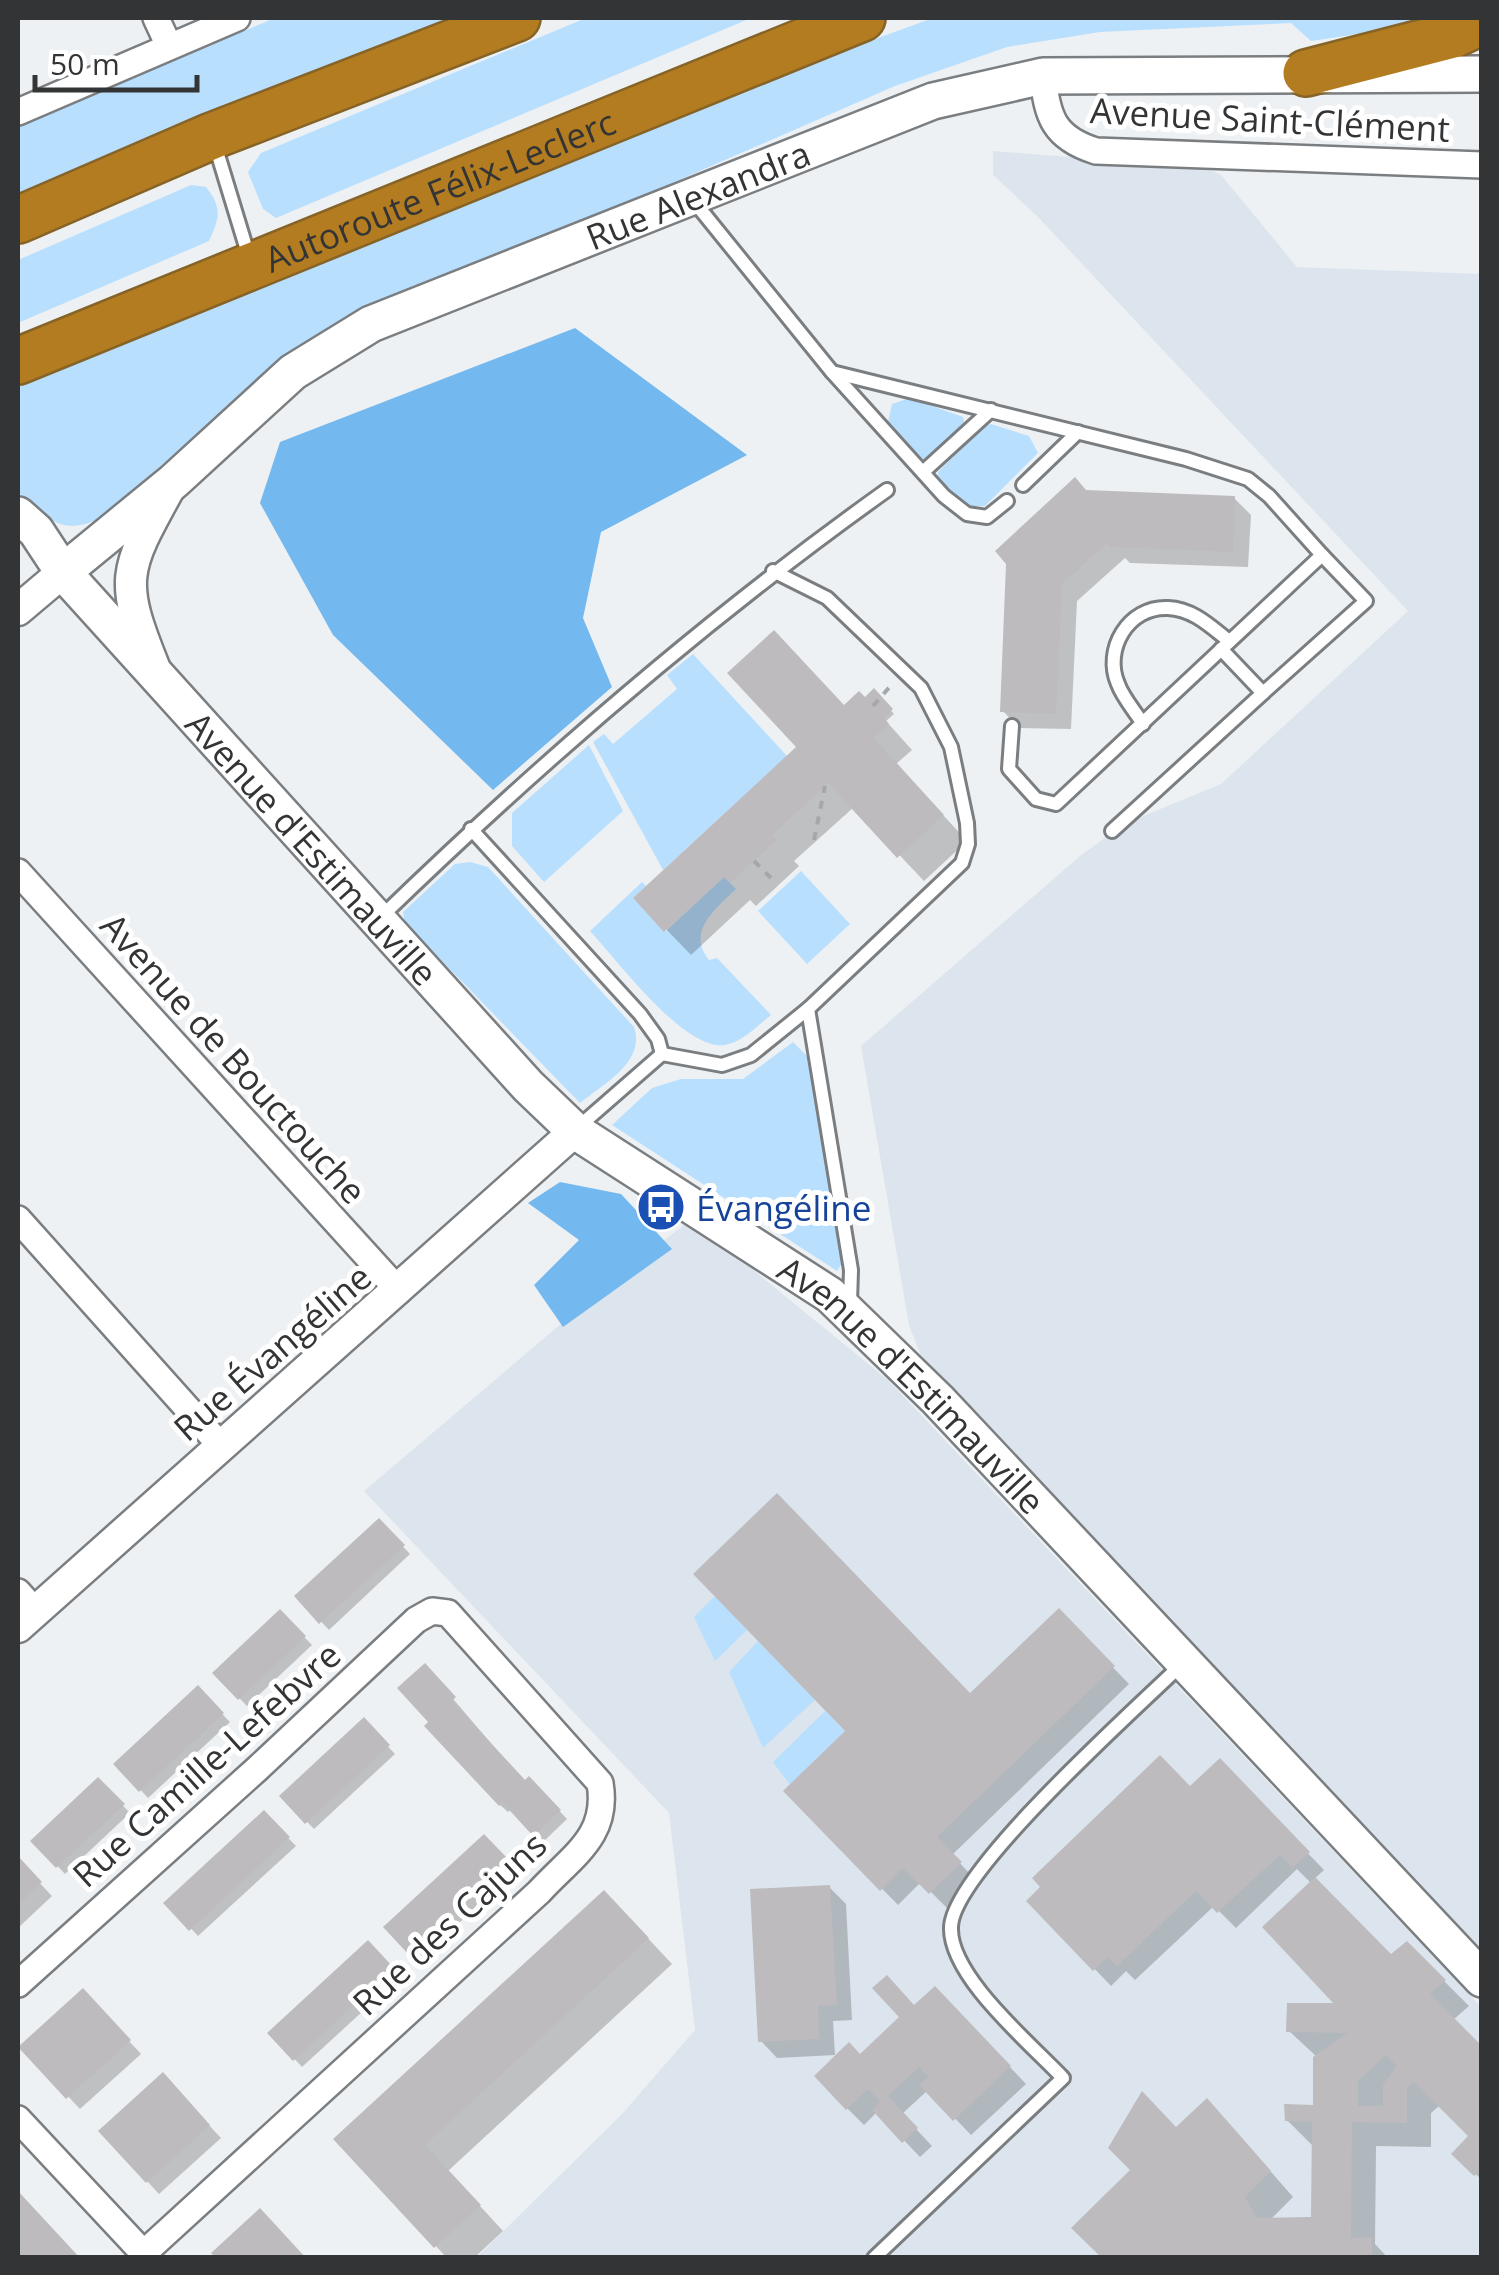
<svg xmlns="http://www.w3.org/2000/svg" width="1499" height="2275" viewBox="0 0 1499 2275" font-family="'Open Sans',sans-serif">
<rect width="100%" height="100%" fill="#eef1f3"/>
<!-- built -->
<g fill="#dce5ed">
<polygon points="993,151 1206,168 1221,175 1297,267 1481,274 1481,1979 938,1400 909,1325 861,1046 1080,856 1124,824 1221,784 1408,611 1038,217 993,175"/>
<polygon points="684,1225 752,1269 888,1380 1481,2007 1481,2257 477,2257 622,2114 695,2030 669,1813 364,1491 621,1273"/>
</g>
<!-- green -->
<g fill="#b9dfff">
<polygon points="275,18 441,18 443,22 18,209 18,126"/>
<polygon points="586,18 751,18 276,218 263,209 248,172 261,153"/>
<path d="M933,18H1467L1311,41L1291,23L1100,32L1007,47L895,86L369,315L279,365L98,519C61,537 43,516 18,492V384L715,97Z"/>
<path d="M191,185L206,187C222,207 220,218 209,241L18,323V260Z"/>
<polygon points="910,398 963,417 965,427 929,460 918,458 888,422 892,404"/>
<polygon points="991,424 1029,436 1038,453 985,506 969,506 939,480 938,472 982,427"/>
<polygon points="693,654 787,756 663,870 593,742 604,734 613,744 677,689 667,675"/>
<polygon points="589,745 623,811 544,882 512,846 512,813"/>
<path d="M470,862L488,867L634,1027C646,1062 603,1084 580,1103L405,923L403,912L455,864Z"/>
<polygon points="801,871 850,924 807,964 758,911"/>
<path d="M724,877L736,889C715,909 686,932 709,960L717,958L771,1015C757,1026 743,1042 725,1045C684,1051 618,961 590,931L642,882L646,886L633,898L665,932Z"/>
<polygon points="793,1042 807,1056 813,1074 844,1260 837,1271 612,1125 652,1088 681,1079 743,1079"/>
<polygon points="715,1596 747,1630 715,1661 694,1617"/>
<polygon points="758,1641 815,1700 763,1748 729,1672"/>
<polygon points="825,1711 845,1731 790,1785 773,1762"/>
</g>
<!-- forest -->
<g fill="#73b8ef">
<polygon points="575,328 747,455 601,532 583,618 612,687 493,790 333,635 260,503 280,442"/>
<polygon points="560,1182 621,1194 672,1249 563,1327 534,1285 579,1240 528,1203"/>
</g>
<!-- shadow -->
<g fill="#0003">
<polygon points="1087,492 1234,498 1251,515 1248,567 1130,563 1125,558 1077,601 1071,729 1019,728 1003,711"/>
<polygon points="877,695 894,714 886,721 912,750 896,764 967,841 924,881 854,807 794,861 799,866 756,906 750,900 691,955 636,898 845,708"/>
<polygon points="379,1521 410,1554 329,1630 297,1596"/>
<polygon points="280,1612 312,1645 247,1706 215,1673"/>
<polygon points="1059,1612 1129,1684 952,1855 976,1880 947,1908 921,1882 898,1905 787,1791 971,1696"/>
<polygon points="425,1666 525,1783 529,1779 567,1819 543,1842 512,1809 508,1812 500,1805 432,1722"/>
<polygon points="198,1689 230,1722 148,1798 117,1764"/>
<polygon points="364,1721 395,1754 314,1829 282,1796"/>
<polygon points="1220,1762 1324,1870 1314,1879 1391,1957 1407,1944 1469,2006 1453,2020 1482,2049 1482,2180 1455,2154 1472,2136 1440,2105 1431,2113 1431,2147 1376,2146 1375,2244 1388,2258 1104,2258 1177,2130 1231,2126 1293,2197 1270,2220 1313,2220 1312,2145 1287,2120 1315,2108 1316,2056 1289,2031 1339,2006 1311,1883 1297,1869 1236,1928 1214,1906 1135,1980 1126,1971 1111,1986 1030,1901 1191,1790"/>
<polygon points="98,1780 130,1813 65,1874 34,1841"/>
<polygon points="264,1813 296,1846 198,1936 167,1903"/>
<polygon points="484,1837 516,1870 418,1961 387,1927"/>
<polygon points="19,1861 52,1896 18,1928 18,1863"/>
<polygon points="829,1887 846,1904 852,2020 833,2021 835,2055 777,2058 761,2041"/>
<polygon points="629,1918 672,1964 448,2171 503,2231 474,2258 447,2258 336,2139"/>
<polygon points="368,1943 400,1977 302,2067 271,2033"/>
<polygon points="94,2003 141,2054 80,2109 22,2047"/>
<polygon points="951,2005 1026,2084 971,2135 928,2090 902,2114 932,2146 920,2157 877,2112 864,2125 847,2108 860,2057 915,2008"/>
<polygon points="174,2088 221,2138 159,2194 101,2131"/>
</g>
<!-- building -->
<g fill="#bdbbbe" fill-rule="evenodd">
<polygon points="1075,477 1086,490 1235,496 1233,552 1111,547 1107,543 1062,584 1056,714 1000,712 1006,564 995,551"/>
<polygon points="774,630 844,705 859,691 865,697 874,688 893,709 884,718 889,724 874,738 944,815 897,858 828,783 772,835 777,840 730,883 724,877 664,932 633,898 796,747 727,673"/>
<polygon points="777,1493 970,1693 1059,1608 1115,1666 937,1837 962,1862 929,1894 903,1868 880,1891 783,1791 845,1731 693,1574"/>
<polygon points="379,1518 405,1545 319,1624 294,1596"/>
<polygon points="280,1609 306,1636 238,1700 212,1673"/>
<polygon points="425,1663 456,1697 452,1701 525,1780 529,1776 561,1810 533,1836 503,1803 499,1806 424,1726 428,1722 397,1688"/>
<polygon points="198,1685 224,1713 139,1792 113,1764"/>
<polygon points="364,1717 390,1745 305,1824 279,1796"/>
<polygon points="1160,1755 1190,1786 1220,1758 1310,1852 1292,1868 1280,1855 1217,1913 1196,1891 1117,1966 1108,1957 1093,1971 1026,1901 1040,1887 1032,1878"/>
<polygon points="98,1777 125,1804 56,1868 30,1841"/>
<polygon points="264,1810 290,1837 189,1931 163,1903"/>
<polygon points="484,1834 510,1861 409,1955 383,1927"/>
<polygon points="18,1856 42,1882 18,1905"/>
<path d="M1315,1877L1391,1954L1407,1941L1446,1980L1430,1994L1482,2046V2170L1474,2176L1451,2154L1468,2136L1414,2082L1407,2088V2123L1352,2122L1351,2238L1372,2237V2258H1102L1071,2228L1130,2170L1108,2148L1142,2091L1176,2127L1207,2098L1271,2171L1245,2197L1257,2218L1311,2217L1312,2122L1285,2121L1284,2104L1313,2105V2057L1347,2033L1286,2032L1287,2003H1333L1262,1927ZM1386,2055L1397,2066L1383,2084V2106H1358V2081Z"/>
<polygon points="830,1885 837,2005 818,2006 819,2039 758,2042 750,1889"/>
<polygon points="604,1890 649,1938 425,2145 481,2205 434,2248 333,2139"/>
<polygon points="368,1940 394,1968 293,2061 267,2033"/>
<polygon points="887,1975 914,2005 935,1986 1011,2066 953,2121 919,2085 928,2077 919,2067 888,2096 918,2128 902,2143 872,2110 880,2102 868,2089 846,2110 814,2076 849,2042 860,2054 899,2017 872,1988"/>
<polygon points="83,1988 131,2040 66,2099 18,2047"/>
<polygon points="163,2072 210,2125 146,2183 98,2131"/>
<polygon points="18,2191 80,2258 18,2258"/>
<polygon points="260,2208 306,2258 216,2258 211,2253"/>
</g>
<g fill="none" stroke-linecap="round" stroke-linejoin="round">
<!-- service casing -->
<g stroke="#7b7e80" stroke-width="18">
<g id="service">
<polyline points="215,145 250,260"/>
<polyline points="692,199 832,372 944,496 967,514 987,517 1007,501"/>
<polyline points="832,372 1186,459 1248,479 1269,496 1322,555 1056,804 1036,799 1009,769 1012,726"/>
<polyline points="923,472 991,410"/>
<polyline points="1023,485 1078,432"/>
<polyline points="1263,693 1366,601 1322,555"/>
<path d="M1143,724C1135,711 1123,698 1118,684C1103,650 1128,606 1168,608C1193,609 1210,626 1229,641"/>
<polyline points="471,829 640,1014 658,1039 662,1054"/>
<polyline points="1112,831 1263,693 1221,649"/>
<path d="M381,917C540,763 706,619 887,490"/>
<polyline points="808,1009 851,1270 850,1303"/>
<polyline points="576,1129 662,1054 722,1065 751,1055 808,1009 962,863 968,844 967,823 951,747 921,688 827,598 773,571"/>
<path d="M874,2258L1063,2078C1030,2043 949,1976 951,1927C953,1871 1138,1707 1183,1663"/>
</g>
</g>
<!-- minor casing -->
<g stroke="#7b7e80" stroke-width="30">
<g id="minor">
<polyline points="156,18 169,46"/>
<path d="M1043,76C1047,117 1054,138 1096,151L1482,165"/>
<polyline points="18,112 237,18"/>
<polyline points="18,872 399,1291"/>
<polyline points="18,1219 222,1447"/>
<polyline points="18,1592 35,1611"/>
<path d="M18,1984L257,1769L416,1620L432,1611L448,1613L600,1783C609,1836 573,1855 539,1892L144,2253"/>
<polyline points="18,2119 148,2258"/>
</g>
</g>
<!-- tertiary casing -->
<g stroke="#7b7e80" stroke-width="35">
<g id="tertiary">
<polyline points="18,610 63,572"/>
<path d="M155,669C119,580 123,572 169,489"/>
<polyline points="18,1627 575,1131"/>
</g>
</g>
<!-- secondary casing -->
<g stroke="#7b7e80" stroke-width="40">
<g id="secondary">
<path id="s1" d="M18,515L36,531L63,572L528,1086L575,1131L830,1295L938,1400L1482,1979"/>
<path id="s2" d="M63,572L174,481L293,372L371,324L933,101L1043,76L1482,74"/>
</g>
</g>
<!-- motorway casing -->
<g stroke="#866327" stroke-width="50">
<g id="motorway">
<polyline points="1306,73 1453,35 1482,21"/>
<polyline points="18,220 212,136 517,18"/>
<path id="s3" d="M18,361L862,18"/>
</g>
</g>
<!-- path -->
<g stroke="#a5a7a9" stroke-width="4" stroke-dasharray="8 8" stroke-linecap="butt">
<polyline points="873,706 894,682"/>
<polyline points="814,840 825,786"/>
<polyline points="754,861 772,879"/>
</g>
<!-- service -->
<use href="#service" stroke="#fff" stroke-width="12"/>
<!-- minor -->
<use href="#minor" stroke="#fff" stroke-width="25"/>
<!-- tertiary -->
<use href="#tertiary" stroke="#fff" stroke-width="30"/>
<!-- secondary -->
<use href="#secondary" stroke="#fff" stroke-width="35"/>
<!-- motorway -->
<use href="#motorway" stroke="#b37c20" stroke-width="45"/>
</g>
<!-- icons -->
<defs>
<g id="bus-disc" transform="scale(2.5)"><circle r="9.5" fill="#1a4fb4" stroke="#fff"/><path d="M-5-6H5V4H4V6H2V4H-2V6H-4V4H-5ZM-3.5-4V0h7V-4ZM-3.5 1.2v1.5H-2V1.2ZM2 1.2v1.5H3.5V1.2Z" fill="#fff"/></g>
</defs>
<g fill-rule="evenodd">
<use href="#bus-disc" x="661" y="1207"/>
</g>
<g text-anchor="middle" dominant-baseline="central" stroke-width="10" stroke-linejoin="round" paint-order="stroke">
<!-- street labels -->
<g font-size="35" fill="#333435" stroke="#fff">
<text transform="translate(1270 119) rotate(3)">Avenue Saint-Clément</text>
<text stroke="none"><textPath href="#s3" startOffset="455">Autoroute Félix-Leclerc</textPath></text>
<text stroke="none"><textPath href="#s2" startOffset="748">Rue Alexandra</textPath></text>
<text stroke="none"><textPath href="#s1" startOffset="445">Avenue d'Estimauville</textPath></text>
<text transform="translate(234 1058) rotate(48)">Avenue de Bouctouche</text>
<text transform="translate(272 1352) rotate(-41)">Rue Évangéline</text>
<text stroke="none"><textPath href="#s1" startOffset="1255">Avenue d'Estimauville</textPath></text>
<text transform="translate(206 1764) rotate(-42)">Rue Camille-Lefebvre</text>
<text transform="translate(449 1923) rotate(-43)">Rue des Cajuns</text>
</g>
<!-- transit labels -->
<g font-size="35" fill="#164399" stroke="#fff" text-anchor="start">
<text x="696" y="1207">Évangéline</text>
</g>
</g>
<!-- border -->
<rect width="1499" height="2275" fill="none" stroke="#333435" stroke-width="40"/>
<!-- scale -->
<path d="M35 75v15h162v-15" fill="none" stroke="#333435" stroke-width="5"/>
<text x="50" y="75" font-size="30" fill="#333435" stroke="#ffffff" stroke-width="8" paint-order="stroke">50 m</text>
</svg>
